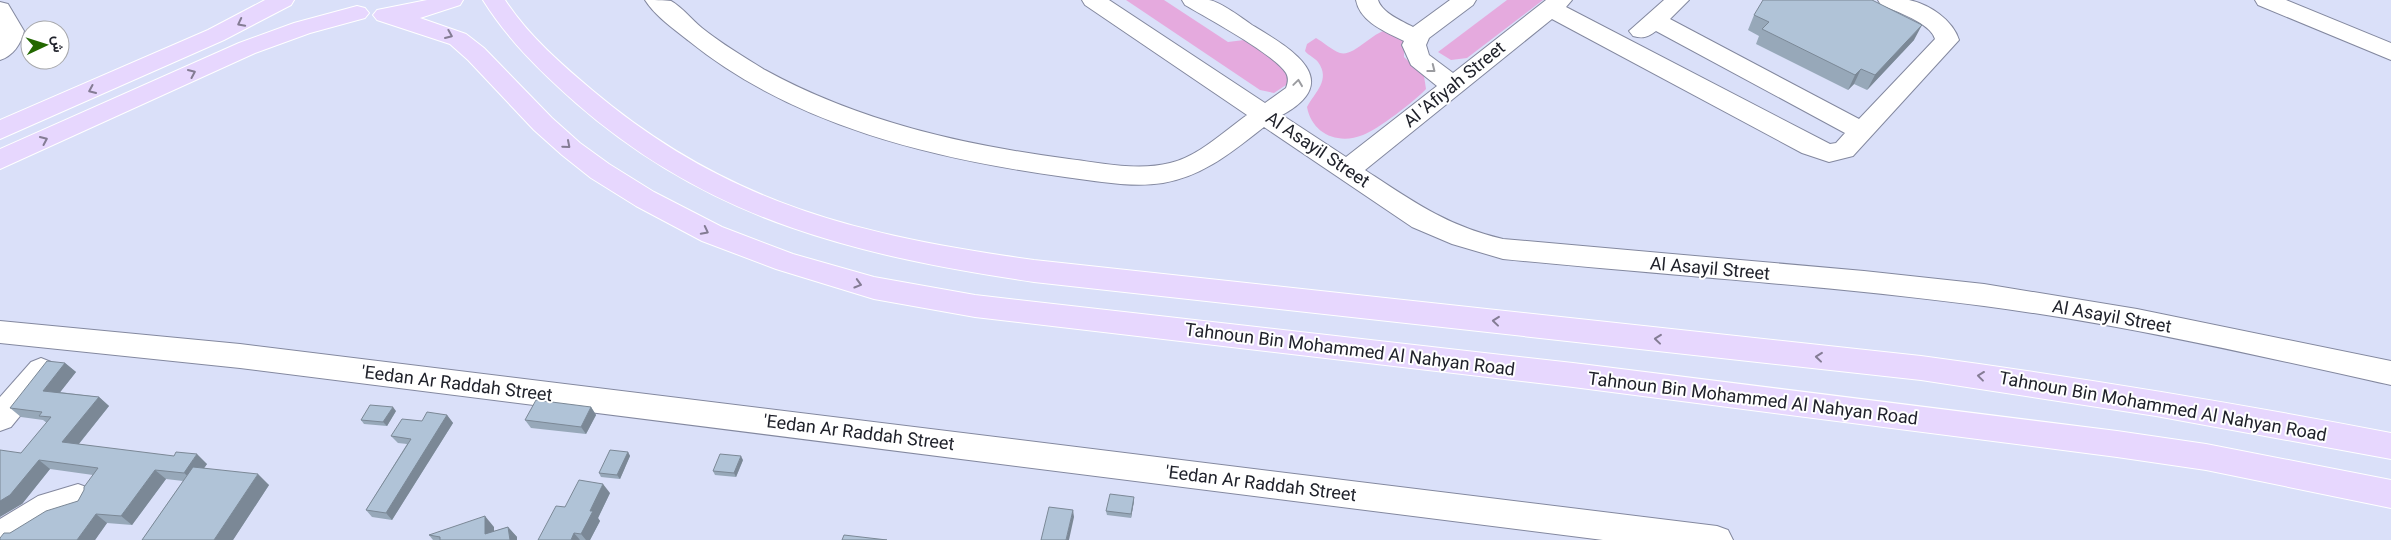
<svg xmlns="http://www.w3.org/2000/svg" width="2391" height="540" viewBox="0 0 2391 540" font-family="Roboto,Vazirmatn,sans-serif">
<rect width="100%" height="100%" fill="#dae0f9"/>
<!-- green -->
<g fill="#e5aade">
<polygon points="1126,0 1164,0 1228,42 1244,40 1288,69 1289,83 1274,93 1260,90"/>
<polygon points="1507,0 1543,0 1467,58 1451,60 1438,52"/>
<path d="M1387,30L1404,40V57L1424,76L1426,89C1415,101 1377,130 1363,135C1338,145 1312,134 1307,107C1315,92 1331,80 1318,62C1314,57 1309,56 1305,51L1307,44L1316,38C1323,42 1332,50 1340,53C1354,57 1371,33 1387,30Z"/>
</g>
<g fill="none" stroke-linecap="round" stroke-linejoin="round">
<!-- minor casing -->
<g stroke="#83889f" stroke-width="2">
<g id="minor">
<path d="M645,0C652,0 665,0 671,1C682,7 692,20 702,28C722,44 744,57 765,70C860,122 963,145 1069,159C1101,163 1138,171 1170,163C1199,156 1223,132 1247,115L1085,5L1082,0H1109L1265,103L1286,88C1288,83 1289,78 1286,73C1274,54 1207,18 1185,5L1182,0C1190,0 1200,0 1209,0C1221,2 1242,18 1252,25C1290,48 1346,80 1282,115L1346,157L1437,86L1411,65L1402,45L1404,41C1386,32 1360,22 1356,0H1378C1382,13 1402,21 1413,27L1450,0H1476L1473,5L1429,38L1426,45L1429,55L1453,73L1546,0H1572L1566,7L1830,144L1836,143L1845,133L1656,31C1648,37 1643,39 1633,36L1629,31L1664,0H1689L1670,19L1859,119L1935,39C1931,23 1895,11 1881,5L1878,0C1887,0 1899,0 1909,0C1929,4 1953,20 1959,40L1853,156L1829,162L1802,153L1552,19L1365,170C1412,201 1447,226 1503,239L1864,271L1984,284L2137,309L2391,361V385C2256,355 2121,324 1984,306C1824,285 1663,275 1503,259L1452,244L1412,227L1264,127C1233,151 1204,176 1163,183C1131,188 1097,181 1065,177C934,159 794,126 689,41C674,29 655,16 645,0Z"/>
<polygon points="2255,0 2286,0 2391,43 2391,60 2258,5"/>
<path d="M0,2L8,4L24,31C21,44 13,56 0,60Z"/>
<polygon points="0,321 240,344 1717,526 1728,530 1733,540 1603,540 240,368 0,343"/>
<polygon points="41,358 51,362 56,370 51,378 11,427 0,431 0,397 31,362"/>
<polygon points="78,484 89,488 94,498 89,508 57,518 21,540 0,540 0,519 38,496"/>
</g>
</g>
<!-- major casing -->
<g stroke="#fff" stroke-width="2">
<g id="major">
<polygon points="265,0 294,0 291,5 224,40 0,139 0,120 208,30"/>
<polygon points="427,0 463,0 460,5 420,18 466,34 484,48 552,118 580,143 609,164 654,192 722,227 793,254 874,277 975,295 1573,363 2117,431 2206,444 2391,480 2391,508 2206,470 2117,457 1573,387 975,317 874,299 776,269 702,241 636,206 591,178 562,155 534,130 468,60 450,44 377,20 373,15 377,10"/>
<path d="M483,0H505C528,35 560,63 592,90C728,205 862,236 1034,260L1921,356C2078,377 2235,403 2391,433V459L2156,416L1921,380L1034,282C860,256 712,222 576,103C541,72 508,40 483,0Z"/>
<polygon points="357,6 365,8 369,13 365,18 310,33 255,53 0,169 0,149 239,43 294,23"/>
</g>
</g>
<!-- minor -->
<use href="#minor" fill="#fff" fill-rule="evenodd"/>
<!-- major -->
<use href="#major" fill="#e7d7fe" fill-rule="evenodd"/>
</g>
<!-- wall -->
<g fill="#97a8b9">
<polygon points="1754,15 1914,40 1867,90 1854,84 1848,90 1756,44 1759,36 1748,30"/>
<polygon points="65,363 76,372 60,392 99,397 109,406 79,444 207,464 204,468 269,485 233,540 142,540 183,481 166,479 132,525 107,523 95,540 0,540 10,533 78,501 93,475 50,469 22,504 21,453 47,423 43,420 21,417 10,408"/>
<polygon points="591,407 596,415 586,434 531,428 525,420"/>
<polygon points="396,411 387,426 364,424 361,420"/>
<polygon points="447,415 453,423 392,520 372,517 366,510 407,444 398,443 391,436 422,421"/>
<polygon points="628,452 630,456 620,479 601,477 599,473"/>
<polygon points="743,460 736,477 715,475 713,471"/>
<polygon points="610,493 598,518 600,521 590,540 538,540 565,507"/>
<polygon points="1134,501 1131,518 1107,515 1106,511"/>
<polygon points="494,527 494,531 508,527 517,537 517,540 433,540 429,535"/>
</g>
<!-- shaded-wall -->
<g fill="#7b8896">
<polygon points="1922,25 1914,40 1867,90 1875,75"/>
<polygon points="1861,69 1854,84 1848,90 1855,75"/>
<polygon points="65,363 76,372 54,400 43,391"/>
<polygon points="99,397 109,406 73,451 62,442"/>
<polygon points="393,407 396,411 387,426 383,422"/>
<polygon points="591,407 596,415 586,434 581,427"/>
<polygon points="447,415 453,423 392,520 386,513"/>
<polygon points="628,452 630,456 620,479 617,475"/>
<polygon points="197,454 207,464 194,482 184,473"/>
<polygon points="741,456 743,460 736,477 734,473"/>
<polygon points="39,460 50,469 22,504 0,517 0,501"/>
<polygon points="155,470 166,479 132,525 121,516"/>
<polygon points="258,474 269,485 233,540 214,540"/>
<polygon points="603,484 610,493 598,518 600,521 590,540 586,540 581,534 590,511"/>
<polygon points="1134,497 1134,501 1131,518 1131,514"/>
<polygon points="1073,510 1074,517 1069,540 1066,540"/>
<polygon points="96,514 107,523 95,540 77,540"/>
<polygon points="485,516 494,527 494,540 485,534"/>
<polygon points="508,527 517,537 517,540 510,540"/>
<polygon points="574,533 580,540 571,540"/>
</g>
<!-- building -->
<g fill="#b0c3d7" stroke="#7b8896">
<polygon points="1763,0 1872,0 1922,25 1875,75 1861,69 1855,75 1762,29 1769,22 1754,15"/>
<polygon points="47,361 65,363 43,391 99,397 62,442 174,456 176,452 197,454 184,473 155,470 121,516 96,514 77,540 0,540 0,538 4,533 10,533 46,511 78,501 84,490 84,487 98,468 39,460 10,495 0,501 0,450 21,453 51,417 39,416 42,412 10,408"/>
<polygon points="536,400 591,407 581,427 525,420"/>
<polygon points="370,405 393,407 383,422 361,420"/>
<polygon points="427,412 447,415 386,513 366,510 411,439 391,436 402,419 422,421"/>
<polygon points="610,450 628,452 617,475 599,473"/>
<polygon points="720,454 741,456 734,473 713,471"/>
<polygon points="193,467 258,474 214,540 142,540"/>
<polygon points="579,480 603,484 590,511 593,511 581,534 574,533 571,540 538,540 556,506 565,507"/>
<polygon points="1110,494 1134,497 1131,514 1106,511"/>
<polygon points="1049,507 1073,510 1066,540 1041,540"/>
<polygon points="485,516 485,534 508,527 510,540 440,540 440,537 429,535"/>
<polygon points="844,535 887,540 842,540"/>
</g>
<!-- one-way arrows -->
<defs><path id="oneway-chevron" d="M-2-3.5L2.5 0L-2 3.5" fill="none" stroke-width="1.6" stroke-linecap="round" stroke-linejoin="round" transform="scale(1.25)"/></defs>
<g stroke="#847c94">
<use href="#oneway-chevron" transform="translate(241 23) rotate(153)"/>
<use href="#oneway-chevron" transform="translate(449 35) rotate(23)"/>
<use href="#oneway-chevron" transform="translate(192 73) rotate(-24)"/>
<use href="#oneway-chevron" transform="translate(92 90) rotate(156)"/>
<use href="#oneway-chevron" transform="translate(44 140) rotate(-24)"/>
<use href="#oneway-chevron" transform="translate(567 145) rotate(41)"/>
<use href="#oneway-chevron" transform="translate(705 231) rotate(27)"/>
<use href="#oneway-chevron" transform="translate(858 284) rotate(16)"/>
<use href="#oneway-chevron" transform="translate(1496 321) rotate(-174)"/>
<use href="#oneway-chevron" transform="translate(1658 339) rotate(-174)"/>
<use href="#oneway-chevron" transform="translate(1819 357) rotate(-174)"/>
<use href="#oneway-chevron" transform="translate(1981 376) rotate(-173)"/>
</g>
<g stroke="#9b9ca0">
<use href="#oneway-chevron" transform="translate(1432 69) rotate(38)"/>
<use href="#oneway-chevron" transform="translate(1298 83) rotate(-82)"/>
</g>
<g text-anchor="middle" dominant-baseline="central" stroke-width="4" stroke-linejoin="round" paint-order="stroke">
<!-- street labels -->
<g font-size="18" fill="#20222b" stroke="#fff">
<text transform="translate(1454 84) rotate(-39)">Al 'Afiyah Street</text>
<text transform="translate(1318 149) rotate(34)">Al Asayil Street</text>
<text transform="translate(1710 268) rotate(5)">Al Asayil Street</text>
<text transform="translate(2112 316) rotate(10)">Al Asayil Street</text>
<text transform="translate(1350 349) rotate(7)">Tahnoun Bin Mohammed Al Nahyan Road</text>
<text transform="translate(457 383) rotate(7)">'Eedan Ar Raddah Street</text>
<text transform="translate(1753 398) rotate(7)">Tahnoun Bin Mohammed Al Nahyan Road</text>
<text transform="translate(2163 406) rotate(10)">Tahnoun Bin Mohammed Al Nahyan Road</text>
<text transform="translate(859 432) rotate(7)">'Eedan Ar Raddah Street</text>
<text transform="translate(1261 483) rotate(7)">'Eedan Ar Raddah Street</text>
</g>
</g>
<!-- north arrow -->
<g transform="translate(45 45) rotate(86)"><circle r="24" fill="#ffffff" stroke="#a6a7aa"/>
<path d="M0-4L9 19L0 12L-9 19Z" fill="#236800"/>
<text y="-8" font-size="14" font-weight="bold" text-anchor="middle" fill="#20222b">ش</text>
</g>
</svg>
